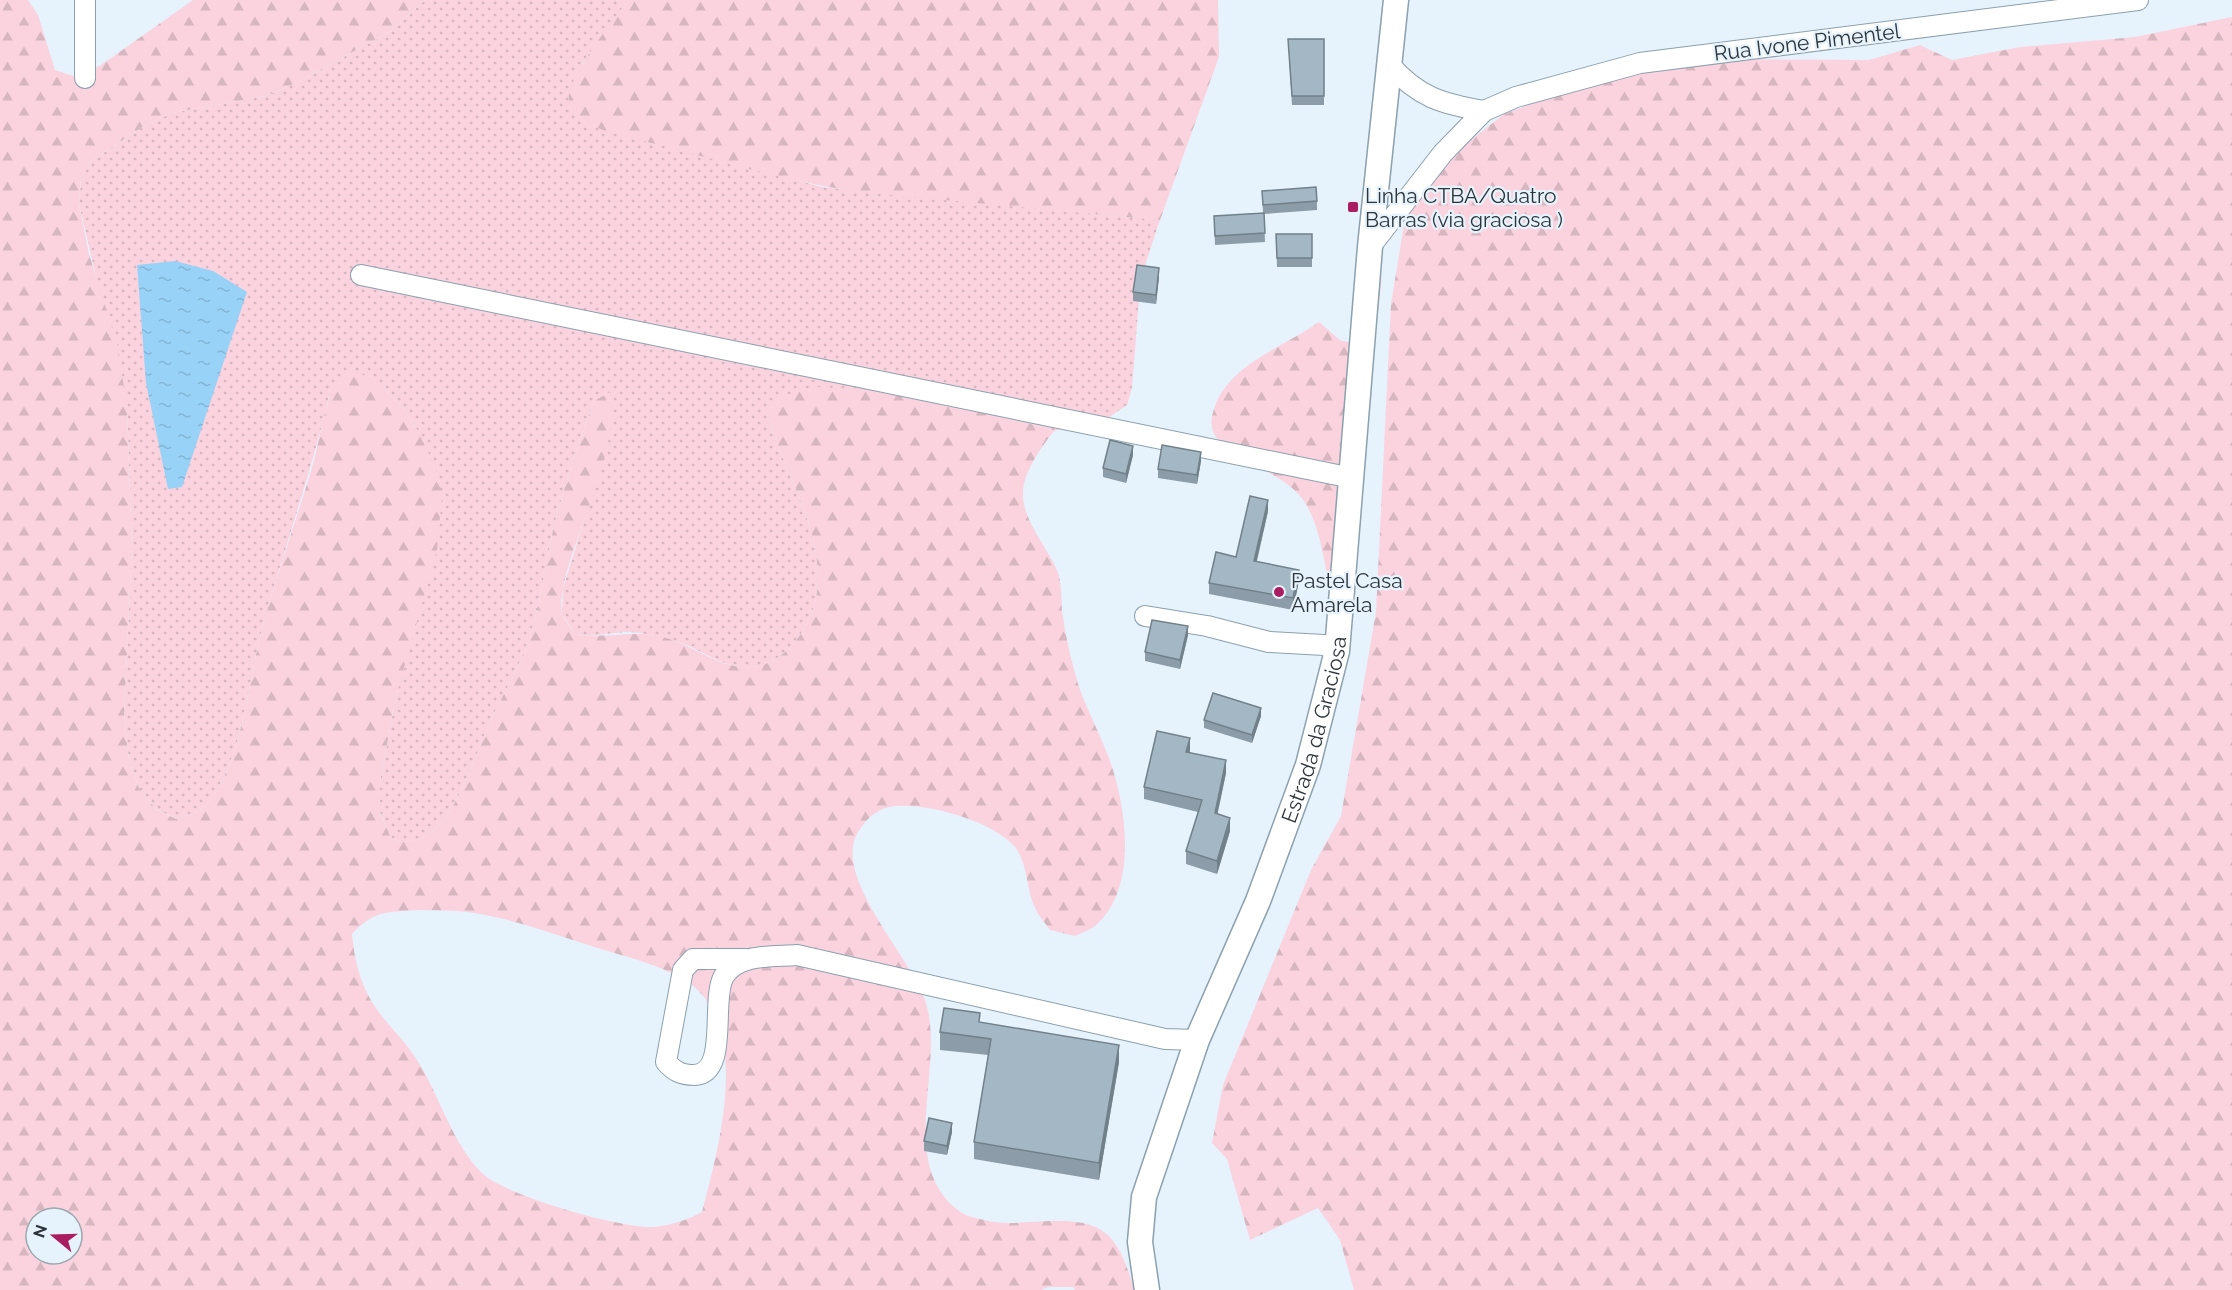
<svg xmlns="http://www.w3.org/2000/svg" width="2232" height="1290" viewBox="0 0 2232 1290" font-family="Raleway,sans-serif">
<defs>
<pattern id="grass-dots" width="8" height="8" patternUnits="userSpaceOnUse" patternTransform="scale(1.5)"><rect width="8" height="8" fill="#fad3df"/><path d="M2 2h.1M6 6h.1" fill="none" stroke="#d7b6c0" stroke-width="1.8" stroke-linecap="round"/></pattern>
<pattern id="forest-firs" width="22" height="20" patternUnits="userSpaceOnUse" patternTransform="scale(1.5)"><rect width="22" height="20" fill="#fad3df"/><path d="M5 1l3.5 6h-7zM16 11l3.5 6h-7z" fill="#d7b6c0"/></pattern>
<pattern id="water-ripples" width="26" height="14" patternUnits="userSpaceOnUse" patternTransform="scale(1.5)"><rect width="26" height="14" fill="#98d2f6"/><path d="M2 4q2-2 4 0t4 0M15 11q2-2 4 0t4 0" fill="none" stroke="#83b5d4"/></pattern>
</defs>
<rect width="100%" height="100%" fill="#e6f3fc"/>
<!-- grass -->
<path fill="url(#grass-dots)" d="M425,0H628L582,64L580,118L604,129L822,187L1160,220L1146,262L1139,299L1132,388L1127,405L1108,418L1054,431L977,407L767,415C787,483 848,567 800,635C789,651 773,665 752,667C723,670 701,648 675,641C660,637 641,632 626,632C608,633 593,637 576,635L562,614L563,588L605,452L594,401C579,441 566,481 555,522C546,559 542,597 531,633C521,666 503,693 489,724C473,759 446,862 391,838L380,812V782L396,696L409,644L419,433L403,408L383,386L329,396C311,475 283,551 262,629C248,682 245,743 216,792C207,809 194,814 177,819L156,809L139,788L129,761L124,712L132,548L127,409L79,204L81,179L91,161L144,126L172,113L266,96L294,84L391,31Z"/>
<!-- forest -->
<g fill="url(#forest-firs)" fill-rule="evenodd">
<path d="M0,0H28L38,15L55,70L76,77L101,65L193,0H425L391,31L294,84L266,96L172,113L144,126L91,161L81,179L79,204L89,254L118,347L127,409L132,548L124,712L129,761L139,788L156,809L176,819C194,814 207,809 216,792C245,743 248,682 262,629C276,576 295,524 311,471C320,441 323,408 336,379L356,371L383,386L403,408L419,433L435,467L442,495L437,550L396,696L380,782V813L391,838C446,862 473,759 489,724C503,693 521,666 531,633C542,597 546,559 555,522C566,481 579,441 594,401L610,392C621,440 579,525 566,575C563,586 559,605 563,616C566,622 572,629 576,635C613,639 637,627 675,641C700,650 724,670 752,667C773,665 789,651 800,635C848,567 787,483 767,415L777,397L818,387L900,392L977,407L1054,431C1041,448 1022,473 1023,496C1024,522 1047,547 1057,570C1062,582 1061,598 1062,611C1065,632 1069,652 1075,673C1082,701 1097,727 1107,753C1126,801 1140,888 1095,926C1090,930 1081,933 1075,936L1050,930C1045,923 1038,915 1035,908C1026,889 1028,864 1015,847C994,821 921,800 889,807C874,811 866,820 858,832C831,877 913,959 926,1003C946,1069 894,1166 962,1213C968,1217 977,1218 984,1220C999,1224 1013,1223 1029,1222C1095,1218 1116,1222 1134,1290H1075L1073,1287H1048L1041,1290H0ZM422,910C437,911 453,910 468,912C510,918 551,933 591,946C620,955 670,967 693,986C751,1033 718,1151 702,1212C688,1220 671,1225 655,1227C622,1229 507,1196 483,1174C452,1144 440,1096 417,1060C403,1037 380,1019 368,995C358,975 354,955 352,934C375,909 390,912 422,910ZM36,1218H72V1254H36Z"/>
<path d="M628,0H1218L1219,57L1160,220L868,193C798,184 731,164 664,146C638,139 604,135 582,119C577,116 569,106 569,101C565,79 615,19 628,0Z"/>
<polygon points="2232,17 2232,1290 1354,1290 1340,1240 1318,1208 1250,1240 1227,1159 1212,1143 1223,1085 1311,870 1341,816 1376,612 1391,304 1405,218 1444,161 1504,114 1594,81 1701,59 1869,60 1920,45 1952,60 2020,47 2135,37"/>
<path d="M1382,276L1358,492L1334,622C1328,587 1323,522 1300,496C1281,474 1253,468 1231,452C1213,438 1207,427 1215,406C1231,363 1284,347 1319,322L1340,340L1359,345L1367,338Z"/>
</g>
<!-- water -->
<polygon fill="url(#water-ripples)" points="175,261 213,271 247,292 182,487 168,489 146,383 137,265"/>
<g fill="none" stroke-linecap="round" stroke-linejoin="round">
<!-- minor casing -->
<g stroke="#8ca0ad" stroke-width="22">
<g id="minor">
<path d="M1390,65C1418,97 1442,104 1484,111"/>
<polyline points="85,78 85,0"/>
<polyline points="1370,247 1443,153 1484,111 1516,97 1640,63 2138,0"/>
<polyline points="361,275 1352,478"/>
<polyline points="1145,616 1207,626 1269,642 1324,645 1337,651"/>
<path d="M746,959H693L683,970L666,1062C674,1071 681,1075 694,1075C730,1074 710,999 724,976C739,953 774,957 797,955L1165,1039L1197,1040"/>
</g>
</g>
<!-- major casing -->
<g stroke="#8ca0ad" stroke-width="27">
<g id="major">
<path id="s1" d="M1147,1290L1140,1242L1144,1197L1197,1040L1258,901L1308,765L1337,651L1370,247L1396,0"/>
</g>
</g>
<!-- minor -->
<use href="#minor" stroke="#fff" stroke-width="20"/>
<!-- major -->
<use href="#major" stroke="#fff" stroke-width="24"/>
</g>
<!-- wall -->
<g fill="#8c9da9">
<polygon points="1288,39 1324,39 1324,105 1292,105"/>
<polygon points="1262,191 1317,201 1317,210 1264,214 1265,242 1215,245 1214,216 1263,213"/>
<polygon points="1276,234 1312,234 1312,267 1277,267"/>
<polygon points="1159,277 1156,304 1133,301 1133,292"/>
<polygon points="1133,455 1126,483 1103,477 1103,468"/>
<polygon points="1201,461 1197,484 1158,478 1158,469"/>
<polygon points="1268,511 1257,561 1299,581 1293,610 1209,594 1209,583 1236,557"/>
<polygon points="1188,635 1180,669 1145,661 1145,652"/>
<polygon points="1261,716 1252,743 1204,728 1204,720"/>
<polygon points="1190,751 1189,752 1226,773 1217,814 1230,831 1217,874 1186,864 1186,851 1198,812 1144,799 1144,787"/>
<polygon points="980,1022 1119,1062 1099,1180 974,1159 974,1142 988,1055 940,1050 940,1032"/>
<polygon points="952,1132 947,1155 924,1151 924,1141"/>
</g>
<!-- shaded-wall -->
<g fill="#72808a">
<polygon points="1159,268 1159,277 1156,304 1156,295"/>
<polygon points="1133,446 1133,455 1126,483 1126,474"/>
<polygon points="1201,452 1201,461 1197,484 1197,475"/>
<polygon points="1268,500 1268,511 1254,572 1254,561"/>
<polygon points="1299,570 1299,581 1293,610 1293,598"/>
<polygon points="1188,626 1188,635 1180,669 1180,660"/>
<polygon points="1261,708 1261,716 1252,743 1252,735"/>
<polygon points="1190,738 1190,751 1186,764 1186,752"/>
<polygon points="1226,760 1226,773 1215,826 1215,813"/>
<polygon points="1230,818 1230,831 1217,874 1217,861"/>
<polygon points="1119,1045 1119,1062 1099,1180 1099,1163"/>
<polygon points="952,1123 952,1132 947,1155 947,1146"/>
</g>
<!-- building -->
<g fill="#a3b7c5" stroke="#72808a" stroke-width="1.5">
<polygon points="1288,39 1324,39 1324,96 1292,96"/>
<polygon points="1316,187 1317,201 1263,205 1262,191"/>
<polygon points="1264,213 1265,233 1215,236 1214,216"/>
<polygon points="1276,234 1312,234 1312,258 1277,258"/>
<polygon points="1137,265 1159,268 1156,295 1133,292"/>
<polygon points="1110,440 1133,446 1126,474 1103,468"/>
<polygon points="1162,445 1201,452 1197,475 1158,469"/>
<polygon points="1250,496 1268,500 1254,561 1299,570 1293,598 1209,583 1216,552 1236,557"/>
<polygon points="1152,620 1188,626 1180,660 1145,652"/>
<polygon points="1213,693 1261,708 1252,735 1204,720"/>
<polygon points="1157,731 1190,738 1186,752 1226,760 1215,813 1230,818 1217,861 1186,851 1202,800 1144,787"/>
<polygon points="944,1008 980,1013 979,1022 1119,1045 1099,1163 974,1142 991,1039 940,1032"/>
<polygon points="929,1118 952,1123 947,1146 924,1141"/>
</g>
<!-- markers -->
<g fill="#a91e60" stroke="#e6f3fc" stroke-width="2">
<rect x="1347" y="201" width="12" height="12" rx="3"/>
<circle cx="1279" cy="592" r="6"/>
</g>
<g text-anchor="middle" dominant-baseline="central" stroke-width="4.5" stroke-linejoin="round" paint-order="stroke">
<!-- street labels -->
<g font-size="21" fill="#2d353a" stroke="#e6f3fc">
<text transform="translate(1807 42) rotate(-7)">Rua Ivone Pimentel</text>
<text stroke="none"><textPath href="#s1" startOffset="592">Estrada da Graciosa</textPath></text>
</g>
<!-- poi labels -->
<g font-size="21" fill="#2d353a" stroke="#e6f3fc" text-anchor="start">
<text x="1365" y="195">Linha CTBA/Quatro<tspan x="1365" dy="24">Barras (via graciosa )</tspan></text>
<text x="1291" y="580">Pastel Casa<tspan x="1291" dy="24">Amarela</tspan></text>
</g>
</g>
<!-- north arrow -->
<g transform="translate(54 1236) rotate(289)"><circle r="28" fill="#e6f3fc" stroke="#9ca7ae" stroke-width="1.5"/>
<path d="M0-4.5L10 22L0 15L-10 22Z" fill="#a91e60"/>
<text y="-9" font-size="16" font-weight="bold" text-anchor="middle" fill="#2d353a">N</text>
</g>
</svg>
